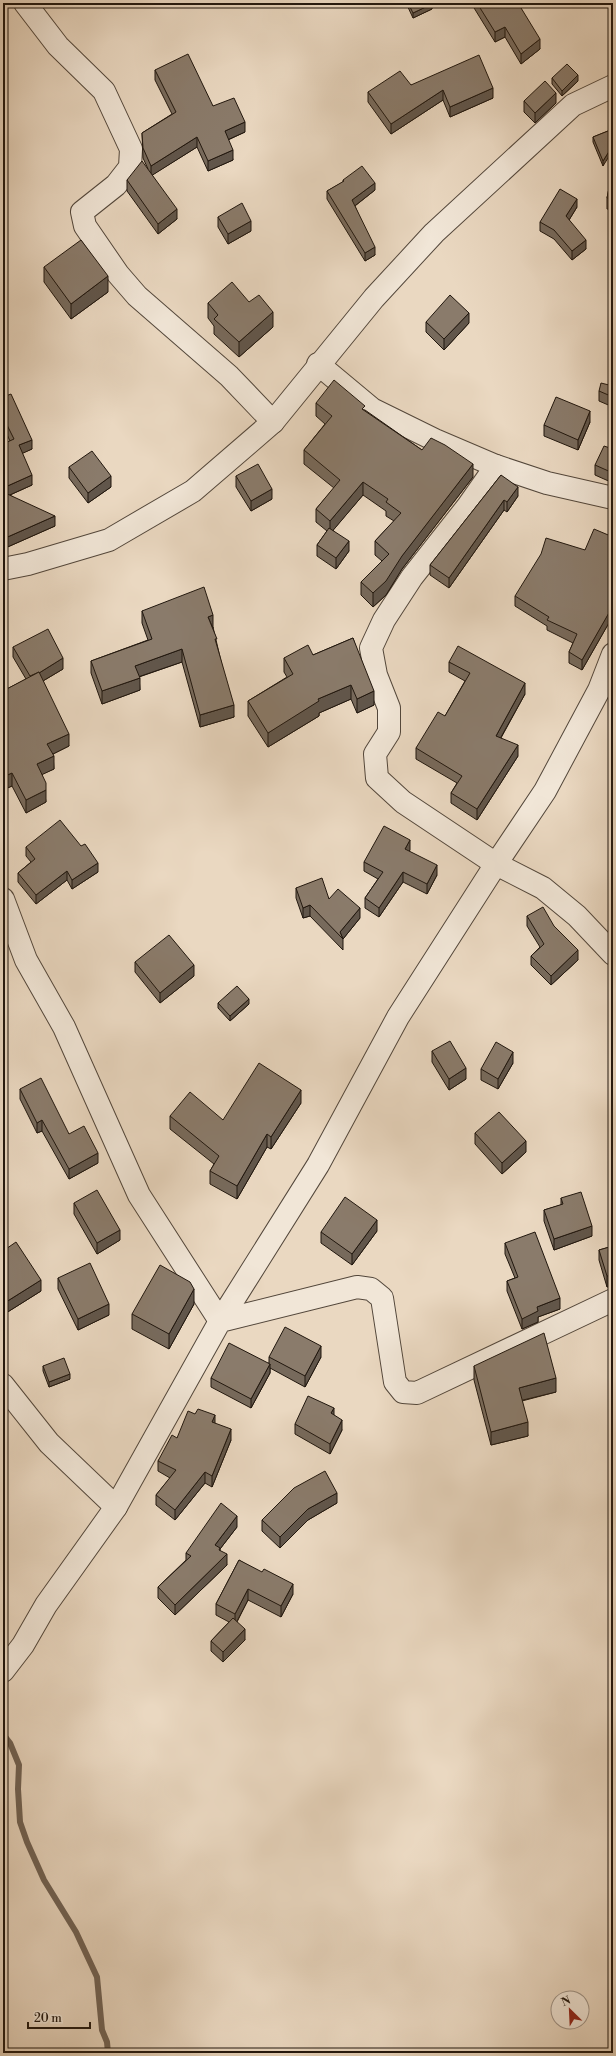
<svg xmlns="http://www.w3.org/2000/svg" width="616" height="2056" viewBox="0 0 616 2056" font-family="'Libre Bodoni',serif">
<rect width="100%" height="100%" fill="#ead8c1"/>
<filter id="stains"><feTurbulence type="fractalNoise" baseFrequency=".005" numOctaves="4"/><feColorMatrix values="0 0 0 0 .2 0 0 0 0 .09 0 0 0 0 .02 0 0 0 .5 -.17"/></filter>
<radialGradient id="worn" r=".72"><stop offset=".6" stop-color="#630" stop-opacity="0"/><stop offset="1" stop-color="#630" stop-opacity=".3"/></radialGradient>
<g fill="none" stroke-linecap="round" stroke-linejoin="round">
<!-- stream -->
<polyline stroke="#716355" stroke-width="6" points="3,1734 10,1743 19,1765 18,1789 20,1822 27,1842 44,1880 76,1932 97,1977 102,2030 107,2042 108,2053"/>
<!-- street casing -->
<g stroke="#53473b" stroke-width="24">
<g id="street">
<polyline points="25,3 58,46 104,91 131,149 130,167 116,185 82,212 85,226 118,274 137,296 229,376 273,422"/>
<polyline points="318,364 372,409 435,440 496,466 547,483 613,498"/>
<polyline points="496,466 468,506 412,577 384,620 371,648 376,675 389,708 389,732 375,754 377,778 403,802 496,864 543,888 577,916 613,954"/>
<polyline points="3,569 28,564 109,540 193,491 273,422 374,298 434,233 573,105 613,86"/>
<polyline points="3,899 26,960 64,1027 139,1195 220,1321 318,1165 398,1017 496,864 545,791 599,690 613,654"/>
<polyline points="3,1385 49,1443 116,1507 220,1321 357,1287 371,1289 382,1298 395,1382 403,1392 417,1393 613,1300"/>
<polyline points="3,1671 23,1645 46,1605 116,1507"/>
</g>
</g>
<!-- street -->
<use href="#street" stroke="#f1e6d7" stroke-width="22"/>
</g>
<!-- wall -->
<g fill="#776a5c" stroke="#21170e">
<polygon points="406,3 431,3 432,9 413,18"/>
<polygon points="471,3 518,3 540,49 521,64 505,37 495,42"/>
<polygon points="605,3 613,3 613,5 606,6"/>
<polygon points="155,70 213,106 245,132 228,140 233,160 208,171 197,147 152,175 177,219 158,234 127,191 127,180 148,169 143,158 142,133 172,114 155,80"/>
<polygon points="552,78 578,81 562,96 552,84"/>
<polygon points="411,85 493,98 450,117 443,100 391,134 368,102 368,92"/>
<polygon points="524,101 556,103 535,123 524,112"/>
<polygon points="613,129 603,166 593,142 593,137"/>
<polygon points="613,168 613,210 607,209 607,198"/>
<polygon points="343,180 375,190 355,206 375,255 365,261 327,199 327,191 343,182"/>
<polygon points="577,207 569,220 586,249 572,260 554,239 540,231 540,222"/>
<polygon points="218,217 251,231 228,244 218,227"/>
<polygon points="613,233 613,246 612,245 612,235"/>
<polygon points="44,267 108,292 71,319 44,282"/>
<polygon points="208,303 273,327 239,357 214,334 214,326 208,318"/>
<polygon points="426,322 469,323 444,350 426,332"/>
<polygon points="613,386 613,407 599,401 599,391"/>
<polygon points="3,397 32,449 22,453 32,485 10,495 55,526 3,549 10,441 3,426"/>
<polygon points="316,403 365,410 422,450 473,477 402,569 386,595 373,607 361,595 361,582 382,561 375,555 375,541 394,521 386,516 386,511 363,495 333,530 349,551 336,569 317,556 317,545 327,531 316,522 316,509 334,488 304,464 304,450 325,424 316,416"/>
<polygon points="590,422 578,450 544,436 544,425"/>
<polygon points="613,449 613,483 595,475 595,465"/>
<polygon points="69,467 111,487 88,503 69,478"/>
<polygon points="501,475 518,496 507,512 504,510 449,588 430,575 430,565"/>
<polygon points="236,476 272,499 251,511 236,487"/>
<polygon points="613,537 613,615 610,621 582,670 569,663 569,652 573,643 547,630 547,626 515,606 515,596 585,550"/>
<polygon points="142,611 213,627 234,717 200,727 182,662 139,677 140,690 102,704 91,673 91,661 148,640 142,623"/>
<polygon points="353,638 374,705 357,713 351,699 319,713 319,716 268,747 248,716 248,701 287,677 284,672 284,658 313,655"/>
<polygon points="13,647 63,669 43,681 69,746 53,754 54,769 42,774 46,802 26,813 12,786 3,790 3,691 26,679 13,657"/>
<polygon points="449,662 525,694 501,738 518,756 477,820 451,803 451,793 457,783 416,759 416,748 445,716 465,681 449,672"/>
<polygon points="26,847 98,872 72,889 67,880 36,904 18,882 18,873 31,862 26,856"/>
<polygon points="410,850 409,851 437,875 427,894 403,882 379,917 365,908 365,898 378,879 364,871 364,862"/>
<polygon points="296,888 329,899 360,918 343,939 343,950 310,916 303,918 296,898"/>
<polygon points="527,916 554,926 578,960 551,985 531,965 531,956 540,947 527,926"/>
<polygon points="135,962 194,976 160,1003 135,972"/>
<polygon points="218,1003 249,1004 230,1021 218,1008"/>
<polygon points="432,1051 466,1079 449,1090 432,1062"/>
<polygon points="513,1063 498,1089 481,1080 481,1069"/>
<polygon points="20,1089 69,1134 98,1163 69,1179 42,1131 37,1133 20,1099"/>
<polygon points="301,1103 271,1149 267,1147 237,1199 210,1184 210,1171 214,1164 170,1129 170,1116 223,1120"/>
<polygon points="475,1133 526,1152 502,1174 475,1144"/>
<polygon points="561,1198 592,1236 554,1250 544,1221 544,1210 561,1205"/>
<polygon points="74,1203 120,1240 97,1254 74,1214"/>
<polygon points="377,1231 352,1265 321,1243 321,1232"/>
<polygon points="505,1243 560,1309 538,1317 538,1322 522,1329 507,1291 507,1281 515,1278 505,1254"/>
<polygon points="613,1246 613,1285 607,1287 599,1260 599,1250"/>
<polygon points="3,1251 41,1291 6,1313 3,1309"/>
<polygon points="58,1278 109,1315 78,1330 58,1289"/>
<polygon points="194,1304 169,1349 132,1329 132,1314"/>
<polygon points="269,1357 321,1357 305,1387 270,1368 270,1373 251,1408 211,1387 211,1378 269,1363"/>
<polygon points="43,1366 70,1379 49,1387 43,1371"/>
<polygon points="474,1366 556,1392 522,1401 528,1436 491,1445 474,1380"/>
<polygon points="334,1415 342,1430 330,1454 295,1434 295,1424"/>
<polygon points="215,1423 231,1440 212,1487 205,1483 175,1520 156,1505 156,1495 170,1478 158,1471 158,1461 177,1438"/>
<polygon points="337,1503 308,1520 280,1548 262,1531 262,1520"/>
<polygon points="237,1527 220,1549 220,1551 227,1565 175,1615 158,1598 158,1587 186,1560 186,1553"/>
<polygon points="239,1560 293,1594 281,1617 248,1600 237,1622 245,1640 223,1662 211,1651 211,1641 229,1622 216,1615 216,1604"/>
</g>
<!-- shaded-wall -->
<g fill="#61564b" stroke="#21170e">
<polygon points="432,4 432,9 413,18 413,13"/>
<polygon points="505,27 505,37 495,42 495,32"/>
<polygon points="540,39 540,49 521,64 521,54"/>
<polygon points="578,75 578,81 562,96 562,91"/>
<polygon points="493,88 493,98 450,117 450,107"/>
<polygon points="443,90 443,100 391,134 391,124"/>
<polygon points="556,93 556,103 535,123 535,113"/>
<polygon points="245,122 245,132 225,141 225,131"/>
<polygon points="197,137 197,147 151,176 151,166"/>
<polygon points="613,145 613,150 603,166 603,161"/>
<polygon points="233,150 233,160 208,171 208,161"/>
<polygon points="375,183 375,190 352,208 352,200"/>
<polygon points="577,199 577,207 566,225 566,216"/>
<polygon points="177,209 177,219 158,234 158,224"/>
<polygon points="251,221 251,231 228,244 228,234"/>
<polygon points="586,240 586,249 572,260 572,251"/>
<polygon points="375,247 375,255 365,261 365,253"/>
<polygon points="108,276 108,292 71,319 71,304"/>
<polygon points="273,312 273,327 239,357 239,342"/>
<polygon points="469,313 469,323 444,350 444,339"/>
<polygon points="590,411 590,422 578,450 578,440"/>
<polygon points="32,440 32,449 19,455 19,445"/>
<polygon points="473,464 473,477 402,569 386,595 373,607 373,593"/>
<polygon points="32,475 32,485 3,498 3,488"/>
<polygon points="111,476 111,487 88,503 88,493"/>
<polygon points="363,482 363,495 330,534 330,521"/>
<polygon points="518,487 518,496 507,512 507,502"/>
<polygon points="272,489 272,499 251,511 251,501"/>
<polygon points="504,500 504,510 449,588 449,578"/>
<polygon points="55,516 55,526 3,549 3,539"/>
<polygon points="349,541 349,551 336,569 336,558"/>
<polygon points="613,605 613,615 610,621 582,670 582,660"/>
<polygon points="213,615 213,628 208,617"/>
<polygon points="182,649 182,662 135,678 135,666"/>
<polygon points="63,658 63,669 31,688 31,678"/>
<polygon points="140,678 140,690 102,704 102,691"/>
<polygon points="525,683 525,694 496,746 496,736"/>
<polygon points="351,685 351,699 319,713 319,716 268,747 268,733 318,699"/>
<polygon points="374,691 374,705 357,713 357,699"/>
<polygon points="234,705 234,717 200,727 200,715"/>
<polygon points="69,734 69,746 47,757 47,744"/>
<polygon points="518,745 518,756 477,820 477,809"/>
<polygon points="54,756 54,769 37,777 37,764"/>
<polygon points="12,773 12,786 3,790 3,777"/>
<polygon points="46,790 46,802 26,813 26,800"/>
<polygon points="410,840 410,850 405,859 405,849"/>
<polygon points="98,863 98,872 72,889 72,880"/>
<polygon points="437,865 437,875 427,894 427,884"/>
<polygon points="67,871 67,880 36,904 36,895"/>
<polygon points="403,872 403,882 379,917 379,908"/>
<polygon points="310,905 310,916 303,918 303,908"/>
<polygon points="360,908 360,918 343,939 340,932"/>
<polygon points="578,950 578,960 551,985 551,976"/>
<polygon points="194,965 194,976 160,1003 160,993"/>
<polygon points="249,999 249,1004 230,1021 230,1016"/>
<polygon points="513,1052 513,1063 498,1089 498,1079"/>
<polygon points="466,1068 466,1079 449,1090 449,1079"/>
<polygon points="301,1090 301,1103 271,1149 271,1137"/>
<polygon points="42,1120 42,1131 37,1133 37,1123"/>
<polygon points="267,1134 267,1147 237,1199 237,1186"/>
<polygon points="526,1141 526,1152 502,1174 502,1163"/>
<polygon points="98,1153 98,1163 69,1179 69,1169"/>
<polygon points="377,1220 377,1231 352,1265 352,1254"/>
<polygon points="592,1226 592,1236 554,1250 554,1239"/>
<polygon points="120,1230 120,1240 97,1254 97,1243"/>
<polygon points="613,1275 613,1285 607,1287 607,1276"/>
<polygon points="41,1280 41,1291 6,1313 6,1302"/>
<polygon points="194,1289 194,1304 169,1349 169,1334"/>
<polygon points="560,1298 560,1309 538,1317 538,1322 522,1329 522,1319 537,1307"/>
<polygon points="109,1304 109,1315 78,1330 78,1319"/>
<polygon points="321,1346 321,1357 305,1387 305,1376"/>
<polygon points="270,1364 270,1373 251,1408 251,1399"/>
<polygon points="70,1374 70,1379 49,1387 49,1382"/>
<polygon points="556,1378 556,1392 519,1401 519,1388"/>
<polygon points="334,1408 334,1418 331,1413"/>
<polygon points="215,1415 215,1426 212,1422"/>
<polygon points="342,1420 342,1430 330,1454 330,1444"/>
<polygon points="528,1422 528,1436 491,1445 491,1432"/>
<polygon points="231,1429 231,1440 212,1487 212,1476"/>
<polygon points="205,1472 205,1483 175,1520 175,1510"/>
<polygon points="337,1493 337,1503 308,1520 280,1548 280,1537 308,1509"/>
<polygon points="237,1516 237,1527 220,1549 220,1559 215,1545"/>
<polygon points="227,1554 227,1565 175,1615 175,1605"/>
<polygon points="293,1584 293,1594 281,1617 281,1606"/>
<polygon points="248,1589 248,1600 235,1625 235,1614"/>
<polygon points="245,1629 245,1640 223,1662 223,1652"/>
</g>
<!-- building -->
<g fill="#8a7b6b" stroke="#21170e">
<polygon points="408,3 431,3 432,4 413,13"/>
<polygon points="477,3 518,3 540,39 521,54 505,27 495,32"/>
<polygon points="188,54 213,106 234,98 245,122 225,131 233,150 208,161 197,137 151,166 143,148 142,133 176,112 155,70"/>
<polygon points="479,55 493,88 450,107 443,90 391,124 368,92 400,71 411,85"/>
<polygon points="567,64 578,75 562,91 552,78"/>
<polygon points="545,81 556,93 535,113 524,101"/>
<polygon points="613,129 613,145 603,161 593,137"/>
<polygon points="142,161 177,209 158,224 127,180"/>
<polygon points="362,166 375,183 352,200 375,247 365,253 327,191 344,181 343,180"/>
<polygon points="613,168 613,199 607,198"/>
<polygon points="560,189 577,199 566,216 586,240 572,251 554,230 540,222"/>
<polygon points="242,203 251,221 228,234 218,217"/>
<polygon points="81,240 108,276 71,304 44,267"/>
<polygon points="232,282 249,302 259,295 273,312 239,342 214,319 218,315 208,303"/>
<polygon points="450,295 469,313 444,339 426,322"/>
<polygon points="334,380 365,406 362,409 422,450 431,438 445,445 473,464 402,556 386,581 373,593 361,582 389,554 375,541 401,513 386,502 388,499 363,482 330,521 316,509 340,480 304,450 332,416 316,403"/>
<polygon points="601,383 613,386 613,397 599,391"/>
<polygon points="11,394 32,440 19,445 32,475 3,488 3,444 14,439 3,417 3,397"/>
<polygon points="556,397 590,411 578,440 544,425"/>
<polygon points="604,446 613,449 613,473 595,465"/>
<polygon points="92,451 111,476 88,493 69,467"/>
<polygon points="258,464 272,489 251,501 236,476"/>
<polygon points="501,475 518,487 507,502 504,500 449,578 430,565"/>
<polygon points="3,492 55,516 3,539"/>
<polygon points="329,528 349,541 336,558 317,545"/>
<polygon points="594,529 613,537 613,605 610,611 582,660 569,652 577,634 547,620 549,617 515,596 541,554 546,538 585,550"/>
<polygon points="204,587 213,615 208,617 217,639 215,639 234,705 200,715 182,649 135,666 140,678 102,691 91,661 152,639 142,611"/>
<polygon points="48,629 63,658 39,673 39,672 30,676 13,647"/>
<polygon points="353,638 374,691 357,699 351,685 318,699 319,701 268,733 248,701 293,674 284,658 308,645 313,655"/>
<polygon points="458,646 525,683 496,736 518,745 477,809 451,793 462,776 416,748 438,712 445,716 470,673 449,662"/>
<polygon points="39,672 69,734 47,744 54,756 37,764 46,783 46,790 26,800 12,773 3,777 3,691"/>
<polygon points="60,820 81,846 85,844 98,863 72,880 67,871 36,895 18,873 35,859 26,847"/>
<polygon points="384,826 410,840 405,849 437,865 427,884 403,872 379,908 365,898 383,872 364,862"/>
<polygon points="322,878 329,899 338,889 360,908 340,932 343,939 310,905 303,908 296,888"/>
<polygon points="543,907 554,926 578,950 551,976 531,956 544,944 527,916"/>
<polygon points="169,935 194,965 160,993 135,962"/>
<polygon points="237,986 249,999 230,1016 218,1003"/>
<polygon points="450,1041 466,1068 449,1079 432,1051"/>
<polygon points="496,1042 513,1052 498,1079 481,1069"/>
<polygon points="259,1063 301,1090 271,1137 267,1134 237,1186 210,1171 219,1156 170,1116 190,1092 223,1120"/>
<polygon points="41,1078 69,1134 84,1126 98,1153 69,1169 42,1120 37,1123 20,1089"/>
<polygon points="499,1112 526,1141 502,1163 475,1133"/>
<polygon points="97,1190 120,1230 97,1243 74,1203"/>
<polygon points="581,1192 592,1226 554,1239 544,1210 563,1204 561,1198"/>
<polygon points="345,1197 377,1220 352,1254 321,1232"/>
<polygon points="535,1232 560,1298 537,1307 538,1311 522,1319 507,1281 518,1277 505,1243"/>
<polygon points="16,1242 41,1280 6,1302 3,1298 3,1251"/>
<polygon points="613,1246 613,1275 607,1276 599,1250"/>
<polygon points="90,1263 109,1304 78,1319 58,1278"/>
<polygon points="160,1265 190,1282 194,1289 169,1334 132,1314"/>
<polygon points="285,1327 321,1346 305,1376 269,1357"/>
<polygon points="544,1333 556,1378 519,1388 528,1422 491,1432 474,1366"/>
<polygon points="229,1343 270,1364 251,1399 211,1378"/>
<polygon points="64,1358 70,1374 49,1382 43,1366"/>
<polygon points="308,1396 334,1408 331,1413 342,1420 330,1444 295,1424"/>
<polygon points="198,1409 215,1415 212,1422 231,1429 212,1476 205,1472 175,1510 156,1495 176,1470 158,1461 172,1435 177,1438 188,1411 195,1414"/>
<polygon points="325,1471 337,1493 308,1509 280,1537 262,1520 294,1488"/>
<polygon points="221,1503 237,1516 215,1545 220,1548 219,1550 227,1554 175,1605 158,1587 191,1556 186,1553"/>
<polygon points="239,1560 262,1572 264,1569 293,1584 281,1606 248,1589 235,1614 216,1604"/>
<polygon points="233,1618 245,1629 223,1652 211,1641"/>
</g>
<!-- margin -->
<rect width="616" height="2056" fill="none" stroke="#ead8c1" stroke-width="16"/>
<rect x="4" y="4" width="608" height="2048" fill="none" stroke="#21170e" stroke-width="2"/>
<rect x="8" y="8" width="600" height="2040" fill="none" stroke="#21170e"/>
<!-- north arrow -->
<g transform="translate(570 2010) rotate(336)"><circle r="19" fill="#f1e6d7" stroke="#9e9387"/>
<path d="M0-3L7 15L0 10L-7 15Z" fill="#8f2418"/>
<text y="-6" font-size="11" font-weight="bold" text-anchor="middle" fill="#21170e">N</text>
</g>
<!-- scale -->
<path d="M28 2022v6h62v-6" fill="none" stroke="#21170e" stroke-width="2"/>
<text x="34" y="2022" font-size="12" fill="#21170e" stroke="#f1e6d7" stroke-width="3" paint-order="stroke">20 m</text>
<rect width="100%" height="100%" filter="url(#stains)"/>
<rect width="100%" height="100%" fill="url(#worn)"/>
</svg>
